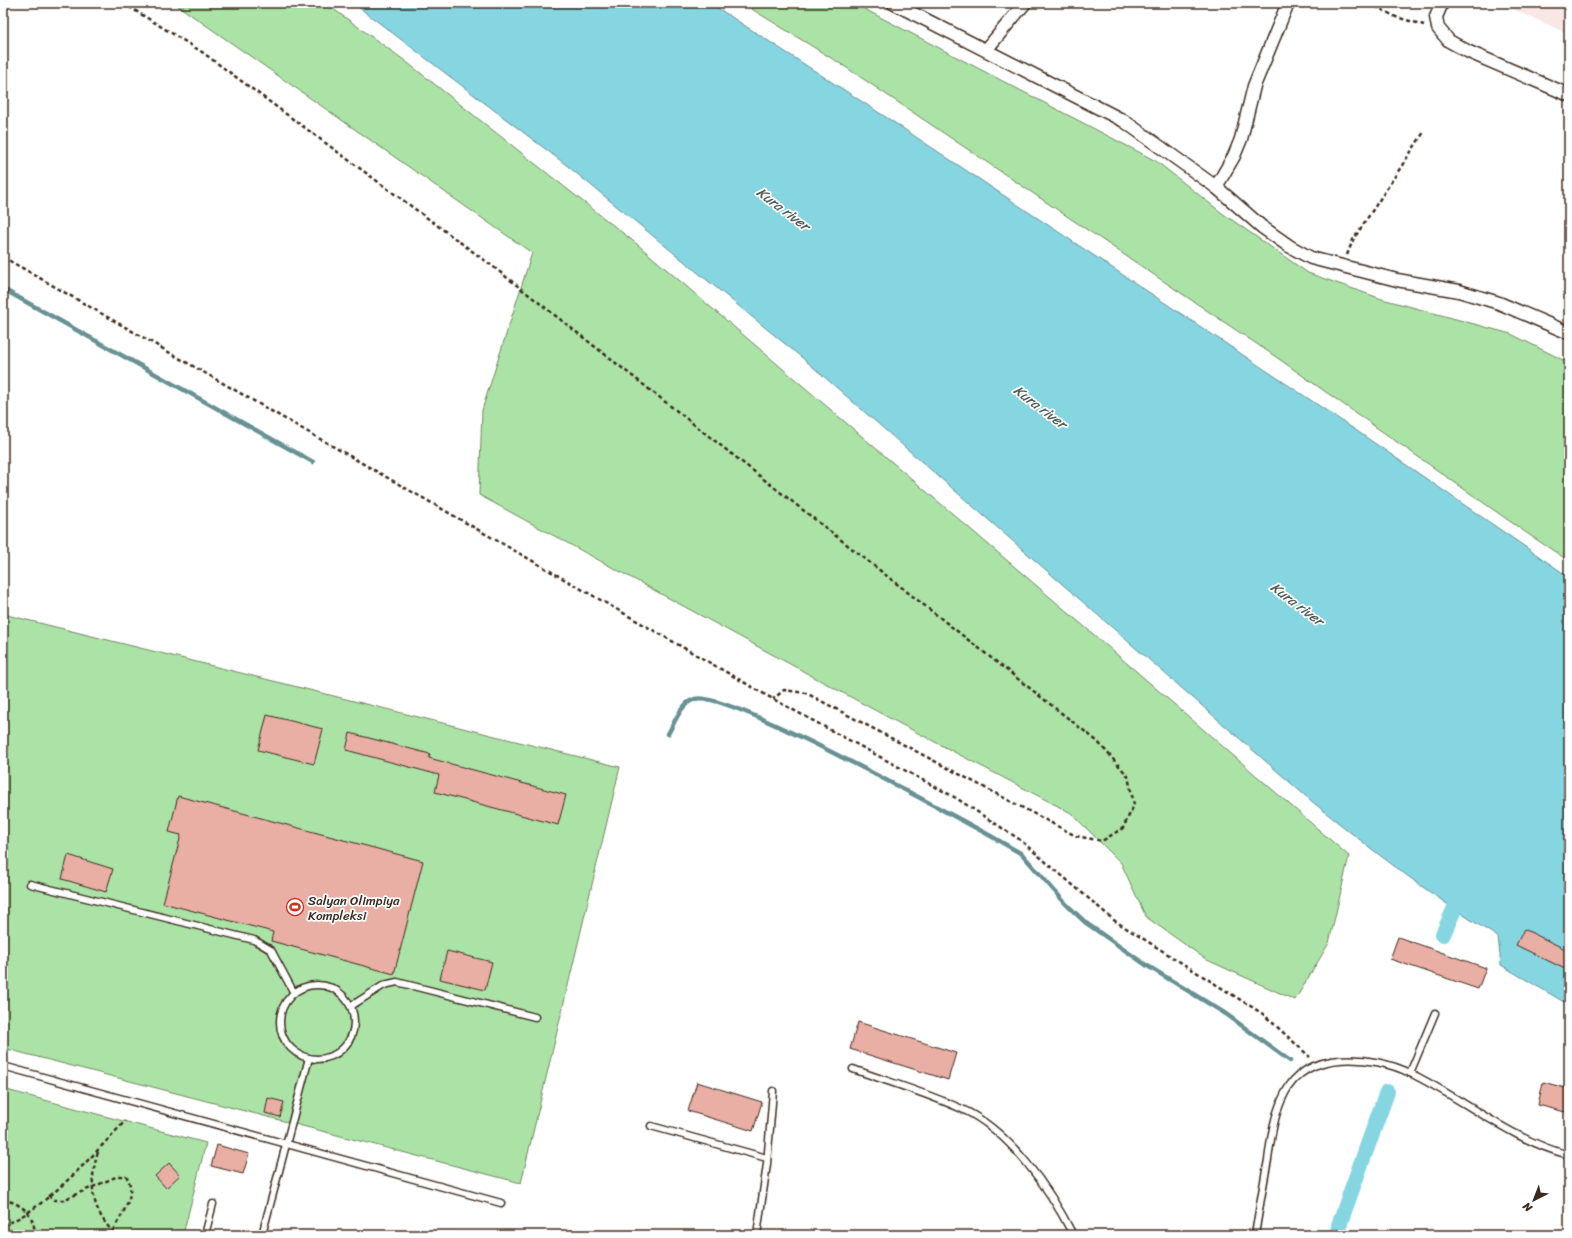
<svg xmlns="http://www.w3.org/2000/svg" width="1572" height="1238" viewBox="0 0 1572 1238" font-family="Sriracha,sans-serif">
<rect width="100%" height="100%" fill="#fff"/>
<filter id="ink" filterUnits="userSpaceOnUse"><feTurbulence type="fractalNoise" baseFrequency=".025" numOctaves="2"/><feDisplacementMap in="SourceGraphic" scale="8" xChannelSelector="R" yChannelSelector="G"/><feConvolveMatrix kernelMatrix="1 2 1 2 8 2 1 2 1" color-interpolation-filters="sRGB"/></filter>
<g filter="url(#ink)">
<!-- built -->
<polygon fill="#f8e7e4" points="1499,3 1569,3 1569,34"/>
<!-- green -->
<g fill="#abe3a7" stroke="#738662">
<polygon points="174,3 325,3 404,60 638,245 1099,639 1349,856 1329,943 1295,1000 1207,960 1146,917 1121,863 1071,813 891,719 479,495 482,410 532,253"/>
<polygon points="742,3 853,3 1156,161 1222,213 1308,273 1382,299 1511,334 1569,363 1569,561 1528,534 1276,357 844,66"/>
<polygon points="3,614 620,767 521,1183 3,1048"/>
<polygon points="3,1089 206,1143 183,1235 3,1235"/>
</g>
<!-- water -->
<path fill="#86d6e2" stroke="#689194" d="M353,3H710L895,123L1354,429L1569,577V1005L1501,965L1498,937C1431,896 1370,849 1309,799L806,361L565,164Z"/>
<g fill="none" stroke-linecap="round" stroke-linejoin="round">
<!-- stream -->
<g stroke="#689194" stroke-width="4.5">
<polyline points="3,289 313,462"/>
<path d="M668,734C675,722 681,703 695,699C725,689 949,814 989,835L1022,854L1066,904L1086,923L1146,965L1226,1014L1290,1061"/>
</g>
<!-- canal -->
<g stroke="#86d6e2" stroke-width="16">
<polyline points="1443,934 1463,890"/>
<polyline points="1338,1235 1339,1225 1387,1092"/>
</g>
</g>
<!-- building -->
<g fill="#e9afa4" stroke="#3b2a1e">
<polygon points="267,715 323,729 314,764 258,750"/>
<polygon points="350,733 430,754 429,758 566,795 558,825 435,792 439,775 346,750"/>
<polygon points="178,796 423,861 394,974 271,941 273,932 163,903 181,835 169,832"/>
<polygon points="68,855 113,869 106,892 62,879"/>
<polygon points="1524,929 1569,951 1569,971 1516,945"/>
<polygon points="1398,937 1486,968 1478,989 1390,959"/>
<polygon points="447,951 492,962 485,990 440,979"/>
<polygon points="858,1022 956,1053 948,1080 850,1049"/>
<polygon points="697,1082 762,1102 753,1131 688,1111"/>
<polygon points="1543,1082 1569,1089 1569,1113 1538,1105"/>
<polygon points="268,1098 284,1102 280,1117 265,1113"/>
<polygon points="217,1145 249,1154 243,1174 211,1166"/>
<polygon points="169,1163 180,1175 166,1188 155,1176"/>
</g>
<g fill="none" stroke-linecap="round" stroke-linejoin="round">
<!-- service casing -->
<g stroke="#3b2a1e" stroke-width="9">
<g id="service">
<polyline points="30,884 254,940 271,950 294,993"/>
<circle cx="317" cy="1022" r="37"/>
<polyline points="351,1006 384,985 397,982 535,1017"/>
<polyline points="3,1066 501,1203"/>
<path d="M853,1069C889,1082 927,1093 962,1109C1010,1131 1050,1189 1073,1235"/>
<polyline points="1410,1073 1435,1013"/>
<polyline points="651,1126 767,1158"/>
<polyline points="205,1235 213,1204"/>
<polyline points="262,1235 309,1058"/>
<polyline points="757,1235 767,1164 773,1091"/>
<path d="M1255,1235C1259,1210 1263,1185 1268,1160C1271,1137 1274,1114 1285,1093C1307,1049 1373,1055 1410,1073C1464,1099 1511,1140 1569,1155"/>
</g>
</g>
<!-- minor casing -->
<g stroke="#3b2a1e" stroke-width="15">
<g id="minor">
<polyline points="893,3 1124,121 1216,187 1262,227 1289,246 1311,258 1397,280 1459,291 1499,303 1569,333"/>
<polyline points="1442,3 1436,17 1438,28 1449,41 1469,52 1569,95"/>
<polyline points="986,50 1025,3"/>
<polyline points="1216,187 1234,156 1241,139 1254,86 1288,3"/>
</g>
</g>
<!-- path -->
<g stroke="#3b2a1e" stroke-width="2.5" stroke-dasharray="4 3" stroke-linecap="butt">
<polyline points="123,3 202,52 491,265 1097,741 1128,776 1134,805 1123,828 1102,841 1076,836 806,693 784,690 773,699"/>
<polyline points="1369,3 1396,17 1424,25"/>
<polyline points="1347,255 1353,240 1424,132"/>
<polyline points="3,257 773,699 956,798 1019,839 1115,921 1263,1014 1310,1057"/>
<path d="M98,1152C89,1182 90,1207 112,1231"/>
<path d="M48,1195L54,1200H63L118,1176H126C139,1194 119,1218 110,1235"/>
<path d="M3,1199C23,1205 34,1213 35,1235"/>
<path d="M3,1225C44,1211 95,1153 125,1121"/>
</g>
<!-- service -->
<use href="#service" stroke="#fff" stroke-width="6"/>
<!-- minor -->
<use href="#minor" stroke="#fff" stroke-width="12"/>
</g>
</g>
<!-- icons -->
<defs>
<g id="stadium-ring" transform="scale(0.9)"><circle r="9.5" fill="#fff" stroke="#c8321e" stroke-width="1.5"/><path d="M0-5a6.5 5 0 1 0 0 10a6.5 5 0 1 0 0-10ZM-3.5-1.8h7v3.6h-7Z" fill="#c8321e"/></g>
</defs>
<g fill-rule="evenodd">
<use href="#stadium-ring" x="295" y="907"/>
</g>
<g text-anchor="middle" dominant-baseline="central" stroke-width="3.5" stroke-linejoin="round" paint-order="stroke">
<!-- poi labels -->
<g font-size="13" fill="#3b2a1e" stroke="#fff" text-anchor="start">
<text x="308" y="900">Salyan Olimpiya<tspan x="308" dy="15">Kompleksi</tspan></text>
</g>
<!-- water labels -->
<g font-size="14" font-style="italic" fill="#525e59" stroke="#fff">
<text transform="translate(783 209) rotate(37)">Kura river</text>
<text transform="translate(1040 407) rotate(37)">Kura river</text>
<text transform="translate(1297 604) rotate(37)">Kura river</text>
</g>
</g>
<!-- margin -->
<rect width="1572" height="1238" fill="none" stroke="#fff" stroke-width="16"/>
<rect x="8" y="8" width="1556" height="1222" fill="none" stroke="#3b2a1e" stroke-width="1.5" filter="url(#ink)"/>
<!-- north arrow -->
<g transform="translate(1534 1200) rotate(222)" stroke="#ffffff" stroke-width="3" paint-order="stroke">
<path d="M0-3L7 15L0 10L-7 15Z" fill="#3b2a1e"/>
<text y="-6" font-size="11" font-weight="bold" text-anchor="middle" fill="#3b2a1e">N</text>
</g>
</svg>
